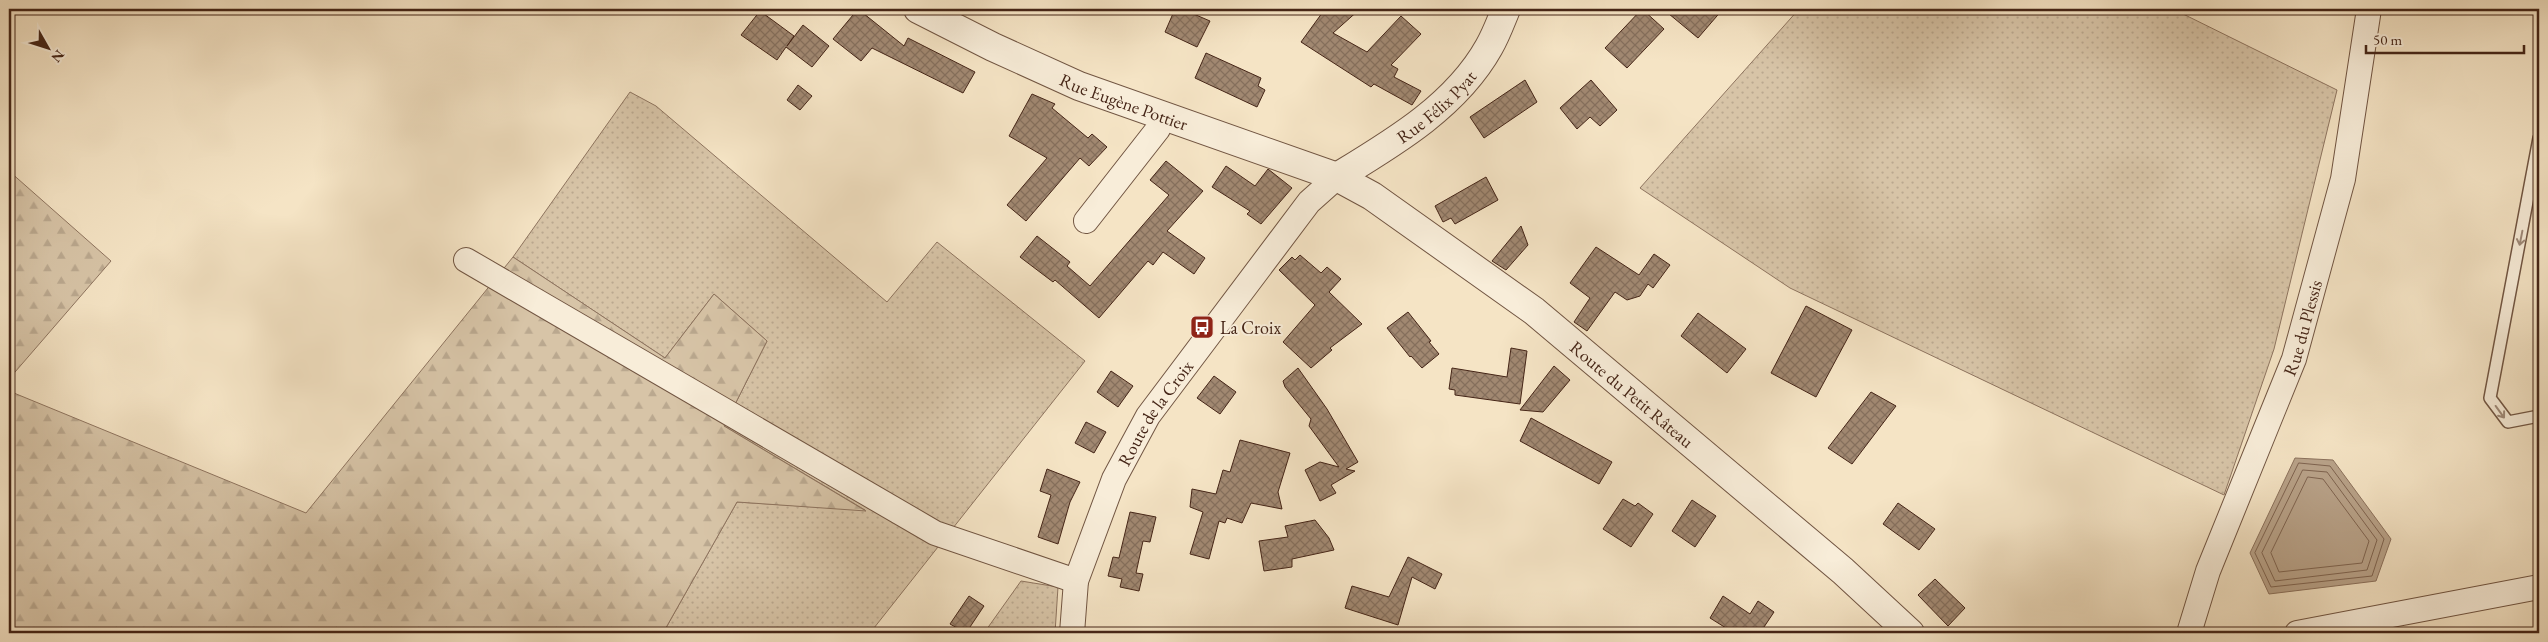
<svg xmlns="http://www.w3.org/2000/svg" width="2548" height="642" viewBox="0 0 2548 642" font-family="'EB Garamond',serif">
<defs>
<pattern id="grass-dots" width="8" height="8" patternUnits="userSpaceOnUse" patternTransform="scale(1.25)"><rect width="8" height="8" fill="#d7c4a7"/><path d="M2 2h.1M6 6h.1" fill="none" stroke="#baa88f" stroke-width="1.8" stroke-linecap="round"/></pattern>
<pattern id="forest-firs" width="22" height="20" patternUnits="userSpaceOnUse" patternTransform="scale(1.25)"><rect width="22" height="20" fill="#d7c4a7"/><path d="M5 1l3.5 6h-7zM16 11l3.5 6h-7z" fill="#baa88f"/></pattern>
<pattern id="building-cross-hatch" width="8" height="8" patternUnits="userSpaceOnUse" patternTransform="scale(1.25)"><rect width="8" height="8" fill="#a18871"/><path d="M0 0l8 8M0 8l8-8" fill="none" stroke="#856f5c"/></pattern>
</defs>
<rect width="100%" height="100%" fill="#f5e4c5"/>
<filter id="stains"><feTurbulence type="fractalNoise" baseFrequency=".004" numOctaves="4"/><feColorMatrix values="0 0 0 0 .2 0 0 0 0 .09 0 0 0 0 .02 0 0 0 .5 -.17"/></filter>
<radialGradient id="worn" r=".72"><stop offset=".6" stop-color="#630" stop-opacity="0"/><stop offset="1" stop-color="#630" stop-opacity=".3"/></radialGradient>
<!-- grass -->
<g fill="url(#grass-dots)" stroke="#8e745f">
<polygon points="1799,9 2173,9 2337,90 2274,349 2224,495 1790,288 1640,188"/>
<polygon points="630,92 656,106 887,302 937,242 1085,361 870,633 663,633 737,502 865,510 724,426 767,341 714,294 665,358 513,257"/>
<polygon points="1021,581 1058,587 1055,633 984,633"/>
</g>
<!-- forest -->
<g fill="url(#forest-firs)" stroke="#8e745f">
<polygon points="9,171 111,261 9,379"/>
<polygon points="513,257 665,358 714,294 767,341 724,426 866,511 737,502 663,633 9,633 9,391 306,513"/>
</g>
<!-- water -->
<polygon fill="#b9a38a" stroke="#8b715c" points="2295,458 2333,460 2391,539 2376,581 2269,594 2250,553"/>
<g fill="none" stroke-linecap="round" stroke-linejoin="round">
<!-- shore -->
<g stroke="#7f6450" stroke-width="1">
<polygon points="2299,463 2330,466 2384,539 2372,576 2271,587 2255,553"/>
<polygon points="2303,470 2327,472 2377,540 2367,570 2275,581 2262,553"/>
<polygon points="2308,477 2323,479 2369,541 2362,563 2279,572 2271,553"/>
</g>
</g>
<!-- building -->
<g fill="url(#building-cross-hatch)" stroke="#452517">
<polygon points="858,9 904,46 908,38 975,72 963,93 872,48 861,61 833,39"/>
<polygon points="1175,9 1182,9 1210,21 1197,47 1165,32"/>
<polygon points="1325,9 1360,9 1333,33 1367,52 1401,16 1421,34 1391,65 1398,69 1394,77 1421,91 1412,105 1374,84 1371,87 1301,42"/>
<polygon points="1642,9 1664,29 1627,68 1605,48"/>
<polygon points="1663,9 1723,9 1698,38"/>
<polygon points="760,11 794,36 787,46 803,25 829,46 812,67 786,47 777,60 741,35"/>
<polygon points="1206,53 1261,78 1258,86 1265,90 1257,107 1195,78"/>
<polygon points="1525,80 1537,102 1484,138 1470,117"/>
<polygon points="1591,80 1617,110 1600,126 1590,117 1577,129 1560,108"/>
<polygon points="798,85 812,96 800,110 787,100"/>
<polygon points="1032,94 1055,104 1052,108 1088,138 1092,134 1107,147 1089,166 1080,158 1026,221 1007,205 1047,158 1009,136"/>
<polygon points="1166,161 1203,191 1167,231 1205,258 1194,274 1163,252 1153,265 1148,261 1099,318 1055,280 1053,282 1020,257 1037,236 1070,262 1067,266 1090,286 1169,195 1150,180"/>
<polygon points="1226,166 1255,186 1268,169 1292,188 1261,224 1247,214 1250,211 1212,187"/>
<polygon points="1486,177 1498,200 1455,224 1451,218 1443,222 1435,206"/>
<polygon points="1521,226 1528,245 1506,270 1492,261"/>
<polygon points="1596,247 1639,275 1654,254 1670,265 1653,288 1648,284 1640,296 1627,300 1615,292 1587,331 1574,322 1590,298 1570,283"/>
<polygon points="1300,255 1321,273 1327,267 1341,279 1329,292 1362,324 1330,348 1332,350 1311,368 1283,342 1315,305 1279,270 1292,257 1295,260"/>
<polygon points="1806,306 1852,330 1816,397 1771,373"/>
<polygon points="1408,312 1431,341 1429,342 1439,354 1422,368 1411,356 1410,357 1387,328"/>
<polygon points="1698,313 1746,349 1727,373 1681,336"/>
<polygon points="1511,348 1527,351 1520,404 1455,395 1455,390 1449,389 1452,368 1507,377"/>
<polygon points="1554,366 1570,380 1543,412 1520,410"/>
<polygon points="1298,368 1327,409 1358,462 1346,469 1355,471 1331,485 1336,493 1320,501 1305,470 1320,462 1339,467 1309,426 1311,419 1285,387 1283,381"/>
<polygon points="1111,371 1133,386 1118,407 1097,392"/>
<polygon points="1214,376 1236,392 1220,414 1197,398"/>
<polygon points="1871,392 1896,406 1852,464 1828,448"/>
<polygon points="1531,418 1612,462 1599,484 1520,441"/>
<polygon points="1086,422 1106,432 1094,453 1075,443"/>
<polygon points="1240,440 1290,453 1278,492 1282,509 1251,503 1242,523 1227,518 1225,523 1219,521 1209,559 1190,554 1203,512 1190,507 1192,489 1216,494 1223,470 1230,472"/>
<polygon points="1047,469 1080,482 1070,502 1058,544 1038,537 1051,495 1040,491"/>
<polygon points="1623,499 1635,506 1638,503 1653,514 1631,547 1603,529"/>
<polygon points="1692,500 1716,516 1695,547 1672,531"/>
<polygon points="1898,503 1935,529 1919,550 1883,524"/>
<polygon points="1130,512 1156,517 1150,542 1143,541 1136,573 1143,574 1139,591 1120,587 1122,579 1108,576 1113,557 1119,558"/>
<polygon points="1315,520 1329,538 1334,550 1292,559 1292,567 1264,571 1259,541 1288,537 1285,526"/>
<polygon points="1408,557 1442,574 1435,589 1412,577 1398,625 1345,608 1352,586 1389,597"/>
<polygon points="1935,579 1965,608 1948,626 1918,595"/>
<polygon points="969,596 984,606 966,633 950,624"/>
<polygon points="1723,596 1750,614 1758,601 1774,612 1760,633 1734,633 1710,618"/>
</g>
<g fill="none" stroke-linecap="round" stroke-linejoin="round">
<!-- service casing -->
<g stroke="#715542" stroke-width="14">
<polyline id="service" points="2539,138 2490,398 2508,422 2539,416"/>
</g>
<!-- minor casing -->
<g stroke="#715542" stroke-width="26">
<g id="minor">
<polyline points="1086,221 1158,129 1164,117"/>
<polyline points="466,260 935,533 1076,581"/>
<path id="s1" d="M1072,633L1076,581L1114,479L1148,416L1309,202L1337,177"/>
<path id="s2" d="M2189,633L2208,571L2294,359L2343,179L2369,9"/>
<polyline points="2297,633 2539,587"/>
</g>
</g>
<!-- tertiary casing -->
<g stroke="#715542" stroke-width="30">
<g id="tertiary">
<path id="s3" d="M918,9L993,47L1079,86L1337,177L1372,196L1534,311L1843,571L1910,633"/>
<path id="s4" d="M1337,177C1393,143 1456,106 1489,47C1496,35 1501,21 1506,9"/>
</g>
</g>
<!-- service -->
<use href="#service" stroke="#f8edd9" stroke-width="11"/>
<!-- minor -->
<use href="#minor" stroke="#f8edd9" stroke-width="24"/>
<!-- tertiary -->
<use href="#tertiary" stroke="#f8edd9" stroke-width="28"/>
</g>
<!-- one-way arrows -->
<defs><path id="oneway-shaft" d="M-6 0H5M1.5-3L5.5 0L1.5 3" fill="none" stroke-width="1.6" stroke-linecap="round" stroke-linejoin="round" transform="scale(1.25)"/></defs>
<g stroke="#9e8978">
<use href="#oneway-shaft" transform="translate(2521 238) rotate(101)"/>
<use href="#oneway-shaft" transform="translate(2500 412) rotate(54)"/>
</g>
<!-- icons -->
<defs>
<g id="bus-square" transform="scale(1.25)"><rect x="-9" y="-9" width="18" height="18" rx="4" fill="#8f2418" stroke="#f8edd9"/><path d="M-5-6H5V4H4V6H2V4H-2V6H-4V4H-5ZM-3.5-4V0h7V-4ZM-3.5 1.2v1.5H-2V1.2ZM2 1.2v1.5H3.5V1.2Z" fill="#fff"/></g>
</defs>
<g fill-rule="evenodd">
<use href="#bus-square" x="1202" y="327"/>
</g>
<g text-anchor="middle" dominant-baseline="central" stroke-width="4" stroke-linejoin="round" paint-order="stroke">
<!-- street labels -->
<g font-size="18" fill="#452517" stroke="#f8edd9">
<text stroke="none"><textPath href="#s3" startOffset="226">Rue Eugène Pottier</textPath></text>
<text stroke="none"><textPath href="#s4" startOffset="122">Rue Félix Pyat</textPath></text>
<text stroke="none"><textPath href="#s2" startOffset="326">Rue du Plessis</textPath></text>
<text stroke="none"><textPath href="#s3" startOffset="819">Route du Petit Râteau</textPath></text>
<text stroke="none"><textPath href="#s1" startOffset="239">Route de la Croix</textPath></text>
</g>
<!-- poi labels -->
<g font-size="18" fill="#452517" stroke="#f8edd9" text-anchor="start">
<text x="1220" y="327">La Croix</text>
</g>
</g>
<!-- margin -->
<rect width="2548" height="642" fill="none" stroke="#f5e4c5" stroke-width="30"/>
<rect x="10" y="10" width="2528" height="622" fill="none" stroke="#452517" stroke-width="2.5"/>
<rect x="15" y="15" width="2518" height="612" fill="none" stroke="#452517"/>
<!-- north arrow -->
<g transform="translate(48 48) rotate(129)" stroke="#f8edd9" stroke-width="4" paint-order="stroke">
<path d="M0-4L9 19L0 12L-9 19Z" fill="#452517"/>
<text y="-8" font-size="14" font-weight="bold" text-anchor="middle" fill="#452517">N</text>
</g>
<!-- scale -->
<path d="M2366 45v8h158v-8" fill="none" stroke="#452517" stroke-width="2.5"/>
<text x="2373" y="45" font-size="15" fill="#452517" stroke="#f8edd9" stroke-width="4" paint-order="stroke">50 m</text>
<rect width="100%" height="100%" filter="url(#stains)"/>
<rect width="100%" height="100%" fill="url(#worn)"/>
</svg>
